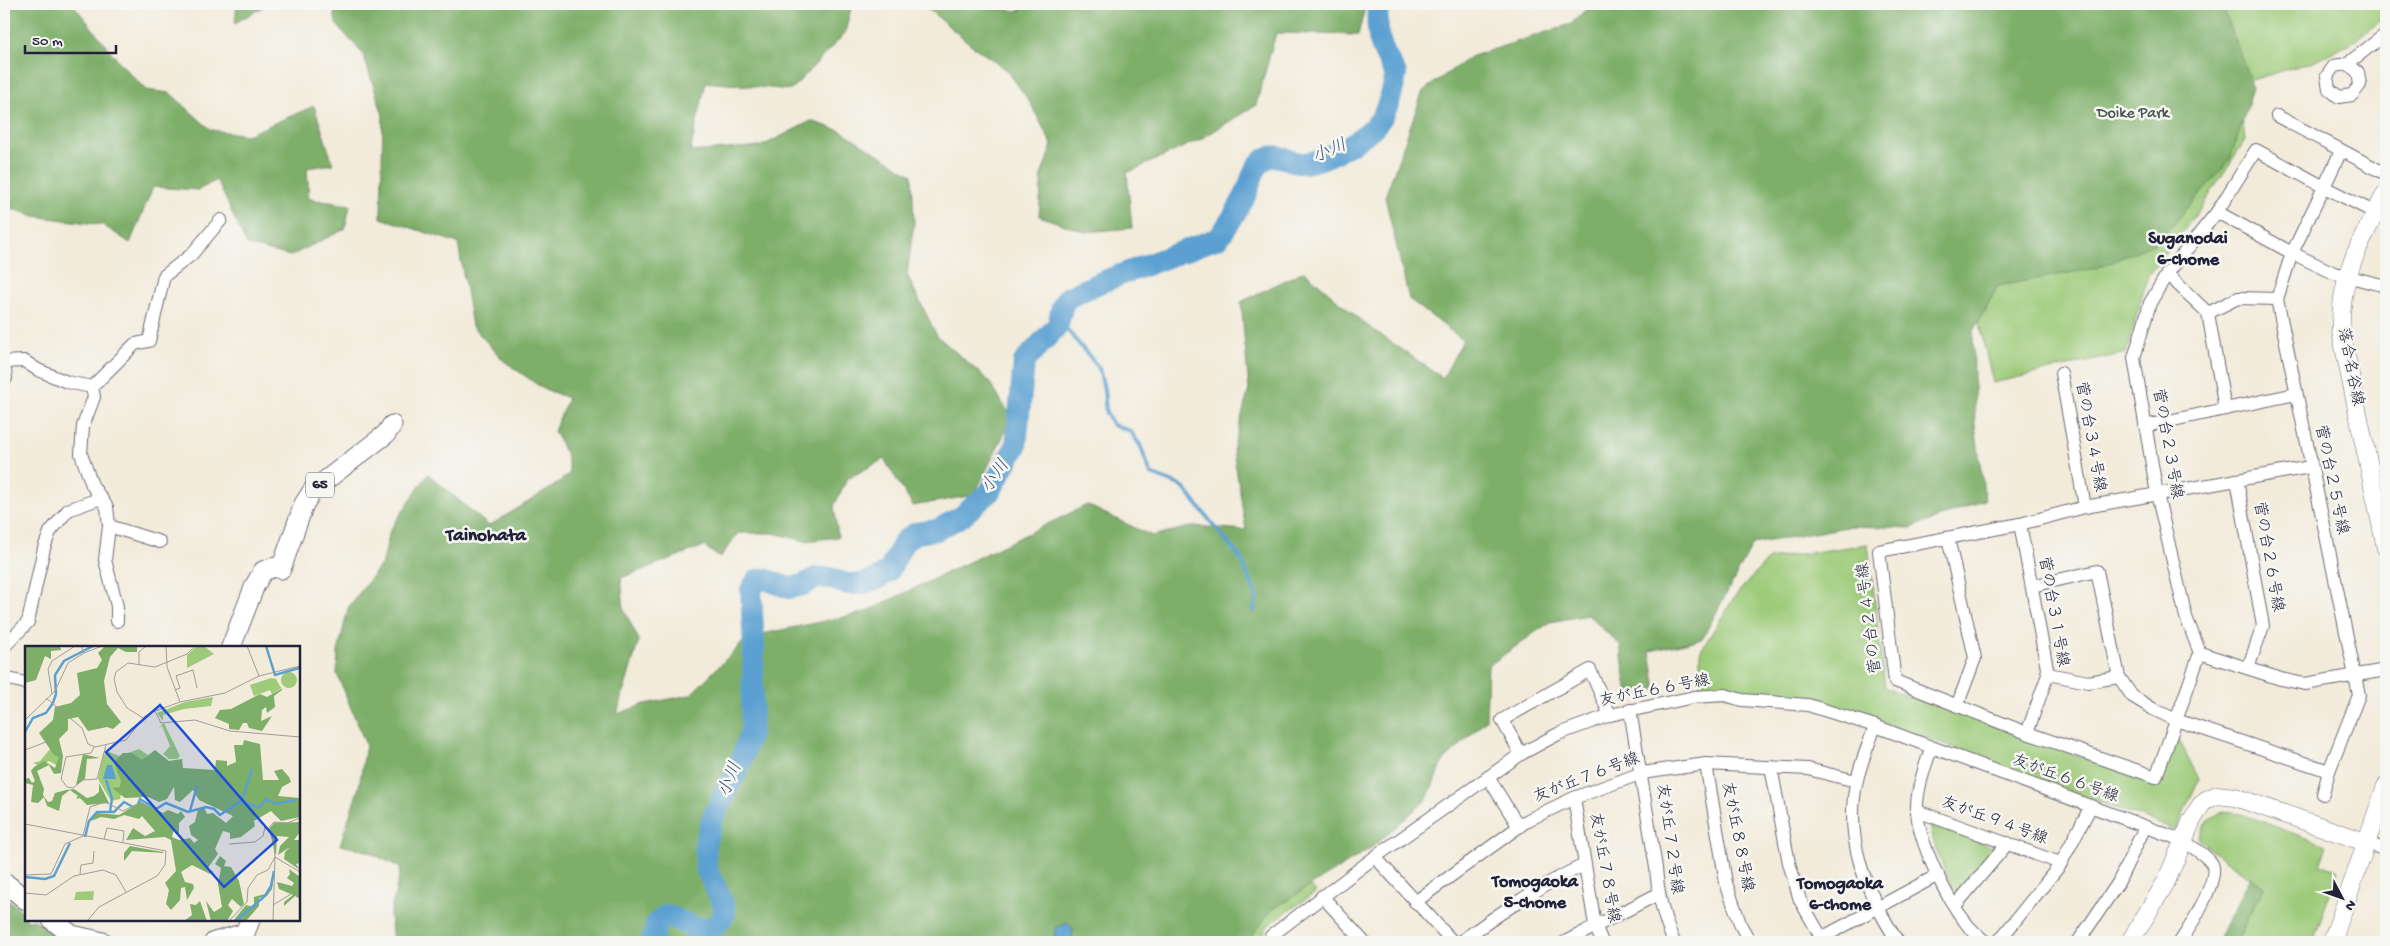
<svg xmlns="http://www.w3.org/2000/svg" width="2390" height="946" viewBox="0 0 2390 946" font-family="'Gochi Hand','Klee One',sans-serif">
<rect width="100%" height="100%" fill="#f6f6f2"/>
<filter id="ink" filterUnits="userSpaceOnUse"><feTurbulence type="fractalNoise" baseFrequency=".02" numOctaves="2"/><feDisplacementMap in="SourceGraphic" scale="10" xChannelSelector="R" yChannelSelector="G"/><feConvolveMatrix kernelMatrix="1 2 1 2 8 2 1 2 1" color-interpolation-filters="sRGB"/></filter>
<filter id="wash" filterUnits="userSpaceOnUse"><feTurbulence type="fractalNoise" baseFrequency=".0096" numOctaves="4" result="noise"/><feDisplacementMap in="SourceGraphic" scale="20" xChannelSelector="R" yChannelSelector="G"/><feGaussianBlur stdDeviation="1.12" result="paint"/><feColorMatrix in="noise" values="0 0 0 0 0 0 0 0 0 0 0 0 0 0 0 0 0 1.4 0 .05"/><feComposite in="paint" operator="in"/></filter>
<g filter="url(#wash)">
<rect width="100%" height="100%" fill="#f2ebda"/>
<!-- green -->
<g fill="#9dcb79" stroke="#60765a">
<polygon points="1987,4 2386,4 2386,17 2348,45 2309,63 2238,84 2245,140 2201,208 2148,275 2126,353 1993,383 1969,281"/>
<polygon points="1868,544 1885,688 2159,784 2176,734 2199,779 2176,830 1865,716 1813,700 1700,693 1700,652 1735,596 1768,559"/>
<polygon points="2222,812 2242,814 2327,846 2320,865 2338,870 2313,942 2236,942 2264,887 2224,860 2198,838 2209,818"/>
<polygon points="1929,822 1995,848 1955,895 1936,850"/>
<polygon points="1300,870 1316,892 1268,925 1263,935 1269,942 1168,942"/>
</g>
<!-- forest -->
<g fill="#7eaf69" stroke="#506852">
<polygon points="4,4 73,4 120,63 146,90 170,93 211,130 247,135 314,106 333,164 307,168 309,199 350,205 345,229 290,256 247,245 217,180 198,190 153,187 130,243 103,225 34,216 4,206"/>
<polygon points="237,4 268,4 235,23"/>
<polygon points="333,4 852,4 845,33 791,90 706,82 690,152 762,146 811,121 841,131 912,175 914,223 907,275 937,336 988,380 1012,418 974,495 913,506 884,459 847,479 834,506 838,537 805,541 774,533 738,533 720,558 704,546 621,578 624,610 639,640 617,714 645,704 690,695 748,637 863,613 1087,505 1152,536 1194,526 1246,530 1233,449 1249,389 1241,302 1304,271 1365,324 1443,378 1463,340 1409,299 1385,197 1423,91 1470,57 1571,24 1591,4 2222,4 2253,89 2230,159 2158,242 2097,268 1998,286 1973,331 1975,425 1985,500 1911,528 1852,526 1753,544 1702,639 1650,651 1656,689 1628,694 1620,645 1588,615 1550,622 1488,666 1486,720 1442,763 1427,799 1374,846 1273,909 1252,935 1259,942 393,942 390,915 401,868 367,851 340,845 359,787 366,745 337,674 338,652 348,608 383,562 390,530 428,474 489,526 554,486 570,473 566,454 554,431 568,398 542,388 504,361 472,326 458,243 381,218 383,115 363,54 336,24"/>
<polygon points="922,4 951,4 1021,11 1017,4 1366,4 1358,35 1276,33 1256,105 1201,139 1127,173 1132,228 1085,232 1039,216 1042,173 1052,145 1031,104 1007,70 974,47"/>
<polygon points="2250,877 2264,887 2236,942 2217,942"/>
<polygon points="4,895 26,915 26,920 34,920 71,942 4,942"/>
</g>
<!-- water -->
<polygon fill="#5ca0d1" stroke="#3f6186" points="1068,923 1073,929 1071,940 1055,942 1055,928"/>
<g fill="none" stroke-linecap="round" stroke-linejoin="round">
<!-- stream -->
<g stroke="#5ca0d1" stroke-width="4">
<polyline points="1059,320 1099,368 1104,389 1106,413 1113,425 1130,431 1140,445 1151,474 1182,486 1241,559 1257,597 1254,611"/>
<polyline points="711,929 712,942"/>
</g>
<!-- river -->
<path stroke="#5ca0d1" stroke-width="22" d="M652,942L656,924L666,915C689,923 710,943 725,913L722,901L706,868L705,844L713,817L740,764L751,731L754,648L751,590L757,580L765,579L789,588L803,585L816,578H830L846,584H860L877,579L889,571L905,540L916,533L937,530L962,516L989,493L1016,446L1024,362L1058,325L1062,307L1067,298L1099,283L1218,238C1229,225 1237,211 1245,196C1251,184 1252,168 1264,160C1277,150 1291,164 1304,163C1327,161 1370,136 1382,117C1390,103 1393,90 1396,74C1379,46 1376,37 1378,4"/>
</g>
</g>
<g filter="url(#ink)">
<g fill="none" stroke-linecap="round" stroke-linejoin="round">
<!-- street casing -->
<g stroke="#6b6873" stroke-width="14">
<g id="street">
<polyline points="2347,64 2358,72 2360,85 2352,95 2339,97 2329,89 2327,76 2334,66 2347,64 2386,34"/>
<polyline points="2277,116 2386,174"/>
<polyline points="2341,151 2324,187 2376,213"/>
<polyline points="2167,274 2208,313 2225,409"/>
<polyline points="2386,286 2334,273 2292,253 2217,212 2167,274 2150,303 2134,358 2157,494 2186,617 2200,653 2281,679 2305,684 2386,670"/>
<polyline points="2208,313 2238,298 2277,299"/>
<polyline points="4,362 24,361 38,370 67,382 92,387"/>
<polyline points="2061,373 2085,507"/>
<polyline points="4,381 6,378 4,362"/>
<polyline points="2145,426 2296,394"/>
<polyline points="2237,480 2263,626 2248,668"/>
<polyline points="2020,524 2048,674 2027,733"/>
<polyline points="109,526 160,542"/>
<polyline points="1948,538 1975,658 1957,706"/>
<polyline points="2032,586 2097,571 2119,677 2132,696 2153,709 2176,720 2329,771 2359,695 2277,299 2292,253 2324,187 2256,150 2217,212"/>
<polyline points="117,621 117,606 105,560 109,526 107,507 92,485 81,454 83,426 94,397 92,387 135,344 149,341 164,276 191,255 221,220"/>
<polyline points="4,647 28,622 44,548 50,532 68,510 101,498"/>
<polyline points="2200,653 2156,777 2027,733 1895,681 1879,551 2020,524 2085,507 2310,467"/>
<polyline points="2048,674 2088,682 2119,677"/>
<polyline points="4,678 26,683"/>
<path d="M1630,710L1656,868C1658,894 1663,918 1674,942"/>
<path d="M1875,726C1869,744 1861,762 1857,780C1843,839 1867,894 1898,942"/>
<path d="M1931,748C1925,768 1916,790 1917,811C1919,843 1946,898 1966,923C1971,930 1979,936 1985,942"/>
<polyline points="1521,754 1502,720 1590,670 1610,715"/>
<polyline points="1706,764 1726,883 1741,926 1750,942"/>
<polyline points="1771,767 1789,863 1800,900 1824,942"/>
<polyline points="1488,777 1519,827"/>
<polyline points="2323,794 2329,771"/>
<polyline points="1574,798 1595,925 1602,942"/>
<polyline points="1917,811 2060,863"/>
<polyline points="2368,843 2386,850"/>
<polyline points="1375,857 1453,942"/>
<polyline points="1322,896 1364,942"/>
<polyline points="1415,902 1528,820 1574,798 1642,773 1706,764 1808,769 1856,781"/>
<polyline points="1955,906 2008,843"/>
<path d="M1277,942L1271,936L1375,857L1521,754L1558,734L1610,715L1694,697L1725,695L1742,700L1808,705L1875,726L2184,841C2193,848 2207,855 2212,864C2220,879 2189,929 2180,942"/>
<path d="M1460,942C1500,913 1539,886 1584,865"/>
<polyline points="1565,942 1658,894"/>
<polyline points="1814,942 1938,875"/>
<polyline points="1998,942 2060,865 2091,806"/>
<polyline points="2078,942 2118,883 2145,827"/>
</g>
</g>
<!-- secondary casing -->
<g stroke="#6b6873" stroke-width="19">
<g id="secondary">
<path d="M2386,193C2361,241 2339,275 2341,332L2386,548"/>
<polyline points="2130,942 2166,882 2192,820 2201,805 2206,800 2217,795 2235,797 2368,843"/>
<polyline points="2332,942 2386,786"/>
</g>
</g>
<!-- primary casing -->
<g stroke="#6b6873" stroke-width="21">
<g id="primary">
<polyline points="231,647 255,585 263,571 275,567 281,569 304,504 313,490 386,434 392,425"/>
<polyline points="4,882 26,900"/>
<polyline points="52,920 72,935 103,942"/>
<polyline points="214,942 245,933 250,920"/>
</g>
</g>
<!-- street -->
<use href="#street" stroke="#fff" stroke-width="12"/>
<!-- secondary -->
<use href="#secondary" stroke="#fff" stroke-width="18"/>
<!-- primary -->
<use href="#primary" stroke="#fff" stroke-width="19"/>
</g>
</g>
<g text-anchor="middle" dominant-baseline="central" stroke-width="5" stroke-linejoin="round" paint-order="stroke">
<!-- shield labels -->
<rect fill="#f6f6f2" stroke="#626272" stroke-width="1" x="306" y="472.5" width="28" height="25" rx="4"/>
<g font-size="15" font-weight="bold" fill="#22223b">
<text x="320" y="485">65</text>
</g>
<!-- park labels -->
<g font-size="16" fill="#47554e" stroke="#f6f6f2">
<text x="2133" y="114">Doike Park</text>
</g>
<!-- street labels -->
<g font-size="16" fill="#22223b" stroke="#f6f6f2">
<text transform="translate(2349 367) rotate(79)">落合名谷線</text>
<text transform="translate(2089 437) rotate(80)">菅の台３４号線</text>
<text transform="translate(2166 444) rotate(80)">菅の台２３号線</text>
<text transform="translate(2330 480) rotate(78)">菅の台２５号線</text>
<text transform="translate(2267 557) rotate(80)">菅の台２６号線</text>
<text transform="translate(2052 612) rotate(80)">菅の台３１号線</text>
<text transform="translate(1871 618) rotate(-97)">菅の台２４号線</text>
<text transform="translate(1655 692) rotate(-11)">友が丘６６号線</text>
<text transform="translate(1587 779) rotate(-21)">友が丘７６号線</text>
<text transform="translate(2065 780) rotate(20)">友が丘６６号線</text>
<text transform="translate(1994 822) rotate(20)">友が丘９４号線</text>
<text transform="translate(1736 837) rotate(79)">友が丘８８号線</text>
<text transform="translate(1668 839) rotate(82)">友が丘７２号線</text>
<text transform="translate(1603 868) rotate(80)">友が丘７８号線</text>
</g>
<!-- water labels -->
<g font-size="18" font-style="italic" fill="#395477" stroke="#f6f6f2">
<text transform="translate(1330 152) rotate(-23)">小川</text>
<text transform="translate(996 477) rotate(-56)">小川</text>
<text transform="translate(731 780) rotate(-68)">小川</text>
</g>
<!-- neighbourhood labels -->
<g font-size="18" font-weight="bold" fill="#22223b" stroke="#f6f6f2">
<text x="2188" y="239">Suganodai<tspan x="2188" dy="21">6-chome</tspan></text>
<text x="1535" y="882">Tomogaoka<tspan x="1535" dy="21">5-chome</tspan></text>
<text x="1840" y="884">Tomogaoka<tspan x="1840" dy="21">6-chome</tspan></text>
</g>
<!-- quarter labels -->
<g font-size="19" font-weight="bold" fill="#22223b" stroke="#f6f6f2">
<text x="486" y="536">Tainohata</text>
</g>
</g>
<!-- overview -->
<g transform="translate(25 646)">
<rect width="275" height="275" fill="#f2ebda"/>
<path d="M172,0H179L189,8L162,22V9ZM256 34a8 8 0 1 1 16 0a8 8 0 1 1-16 0ZM246,32L251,33L256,42L247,48L245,44L229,50L225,39ZM188,51L186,60L159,63L138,69V75L132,67L160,56ZM139,77L155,110L152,113H144L138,108L145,100L137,80L133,82ZM25,103L35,111L33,120L24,115L15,120L8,117L15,115ZM114,103L123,109L97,143L95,153L86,155L73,133L78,110L82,105L94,110ZM69,245L68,254H49L51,246Z" fill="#9dcb79"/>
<path d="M0,0H35L36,4L26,5V13L20,10L11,34L0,37ZM112,0V6H101L93,2L85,11L79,35L82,58L96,76L88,83L82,81L63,85L53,71L43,73V84L34,93L38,110L36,127L29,128L24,119L12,125L19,143L18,149L23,156L27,155L30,147L41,144L49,143L62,152L69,150L74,146V137L84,157L62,159L55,152L51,153L53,150L45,144L37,150L34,165L22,160L19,151L13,157L6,156L8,139L0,137V133L4,132L7,137L10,135L6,125L9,121L19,115L30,122L34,111L29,109L14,87L28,74L30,61L46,57L55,49L52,27L72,22L77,14L73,7L79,1ZM255,39L257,44L249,50L250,61L242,67L241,61L237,64L236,75L247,70L237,85L224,82L222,77H218L214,84L204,83V78L190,72L195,64L206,63L235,48L242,51L256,43ZM219,94L235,98L238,134H254L249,125L257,123L264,131L266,136L257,141L253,150L275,152V171L256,175L246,165L229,175L230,180L216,191L205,193V187L198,185L190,203L193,208L182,223L189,226L185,228L167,219L156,226L160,236L168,238L169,242L162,254L160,241L156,242L155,254L146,264L141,258L144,244L140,237L151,225L146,194L140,191L101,194L108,182L120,190L130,185L117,170L114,173L99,169L89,173L76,171L66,175L71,167L94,169L116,156L138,167L143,164L153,168L156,165L160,171L154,177V188L149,183L147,191L154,194L165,192L169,197L173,194L166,189L164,180L170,176L173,163L179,161L182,168L188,167L201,177L208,170L174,154L168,144L155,156L150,154L149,141L142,153L134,156L123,151L100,152L87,142L95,141L96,135L89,116L98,107H107L117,114L130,104L144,115L157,113L158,122L190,124L191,114L202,115V120L211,116L209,99H218ZM58,108L75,112L62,113L60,133L51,139ZM275,176V186L269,194H275V217L271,218L275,224L259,213L260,206L265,201L253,209L255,200L264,191L252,190L251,210L244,183L249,177ZM105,200L138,206L139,207L107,205L99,215V207ZM195,210L201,215L199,220L206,221L214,235L219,258L216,261L207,253L203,259L208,265L202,275H186L181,255L189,266L197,261L193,238L196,222L190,218ZM264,223L275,231V253L270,250L259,260V256L268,249L254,243L252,236L267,240L269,237L262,232L265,228ZM248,237L247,243L242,250L234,252V260L221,275H208L221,259L229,261V251L240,248ZM175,255L182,275H159L167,269L165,258L171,259Z" fill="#7eaf69"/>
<path d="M82,119H87L91,133H78Z" fill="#5ca0d1"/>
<path fill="none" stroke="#5ca0d1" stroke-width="2.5" d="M241,0L250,29L274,22M0,86L8,72L21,67L28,57L31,48L30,29L39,15L68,0M81,134L87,152L85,166M217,155L227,123M113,158L115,153L131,163L141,157L163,166L181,161L189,163L195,169L216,155L234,162L241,153L250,158L271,154M165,165L172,140M60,191L64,175L72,166H89L99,156L108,161M0,231L20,233L29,230L45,197M211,275L240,250L246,240L249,225"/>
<path fill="none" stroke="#9f9b9a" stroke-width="1" d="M141,0L142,21L155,56M222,0L234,30M59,7L77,0M114,19V6L121,0M150,44L155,42L151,30L168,24L172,42M27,48L23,23L27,15L50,0M21,52L57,82L63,98L70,101L101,94L120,70L130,65L155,56L200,47L234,30L275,20M130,65L136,77L170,74L205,85L275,91M118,72L102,62L92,46L89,33L91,26L103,17L130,21L162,8L170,0M0,74L30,45L43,17L59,7L56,0M69,101L66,107L41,111L36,133L42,141L48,142L58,134L72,133L81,99M0,104L21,96M0,178L141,205L140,219L132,230L74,261L62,275M243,183L249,176L262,177L275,172M79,193L82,182L99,185L98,196M204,198L230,196L238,190L240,181L248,191L250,211L275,226M55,228L56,219L68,217L69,205M0,229L26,228L40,198L58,190L65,161L80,156L98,165L116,156L123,161M0,247L21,249L49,230L78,224L91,229L101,246M248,259L266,248M204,275L222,256L223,242L232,229L243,224L250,211M248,275L250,211"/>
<path fill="#1d4ed8" fill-opacity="0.15" stroke="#1d4ed8" stroke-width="2.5" d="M135,59L252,194L199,241L81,106Z"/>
<rect width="275" height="275" fill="none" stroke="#22223b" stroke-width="2.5"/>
</g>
<!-- margin -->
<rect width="2390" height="946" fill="none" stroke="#f6f6f2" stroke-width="20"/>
<!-- north arrow -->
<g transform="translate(2342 898) rotate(131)" stroke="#f6f6f2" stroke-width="4" paint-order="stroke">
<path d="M0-4L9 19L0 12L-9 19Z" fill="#22223b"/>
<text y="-8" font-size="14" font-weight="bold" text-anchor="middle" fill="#22223b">N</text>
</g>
<!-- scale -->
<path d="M25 45v8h91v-8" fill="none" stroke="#22223b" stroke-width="2.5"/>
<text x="32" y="45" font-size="15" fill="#22223b" stroke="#f6f6f2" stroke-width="4" paint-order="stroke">50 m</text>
</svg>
